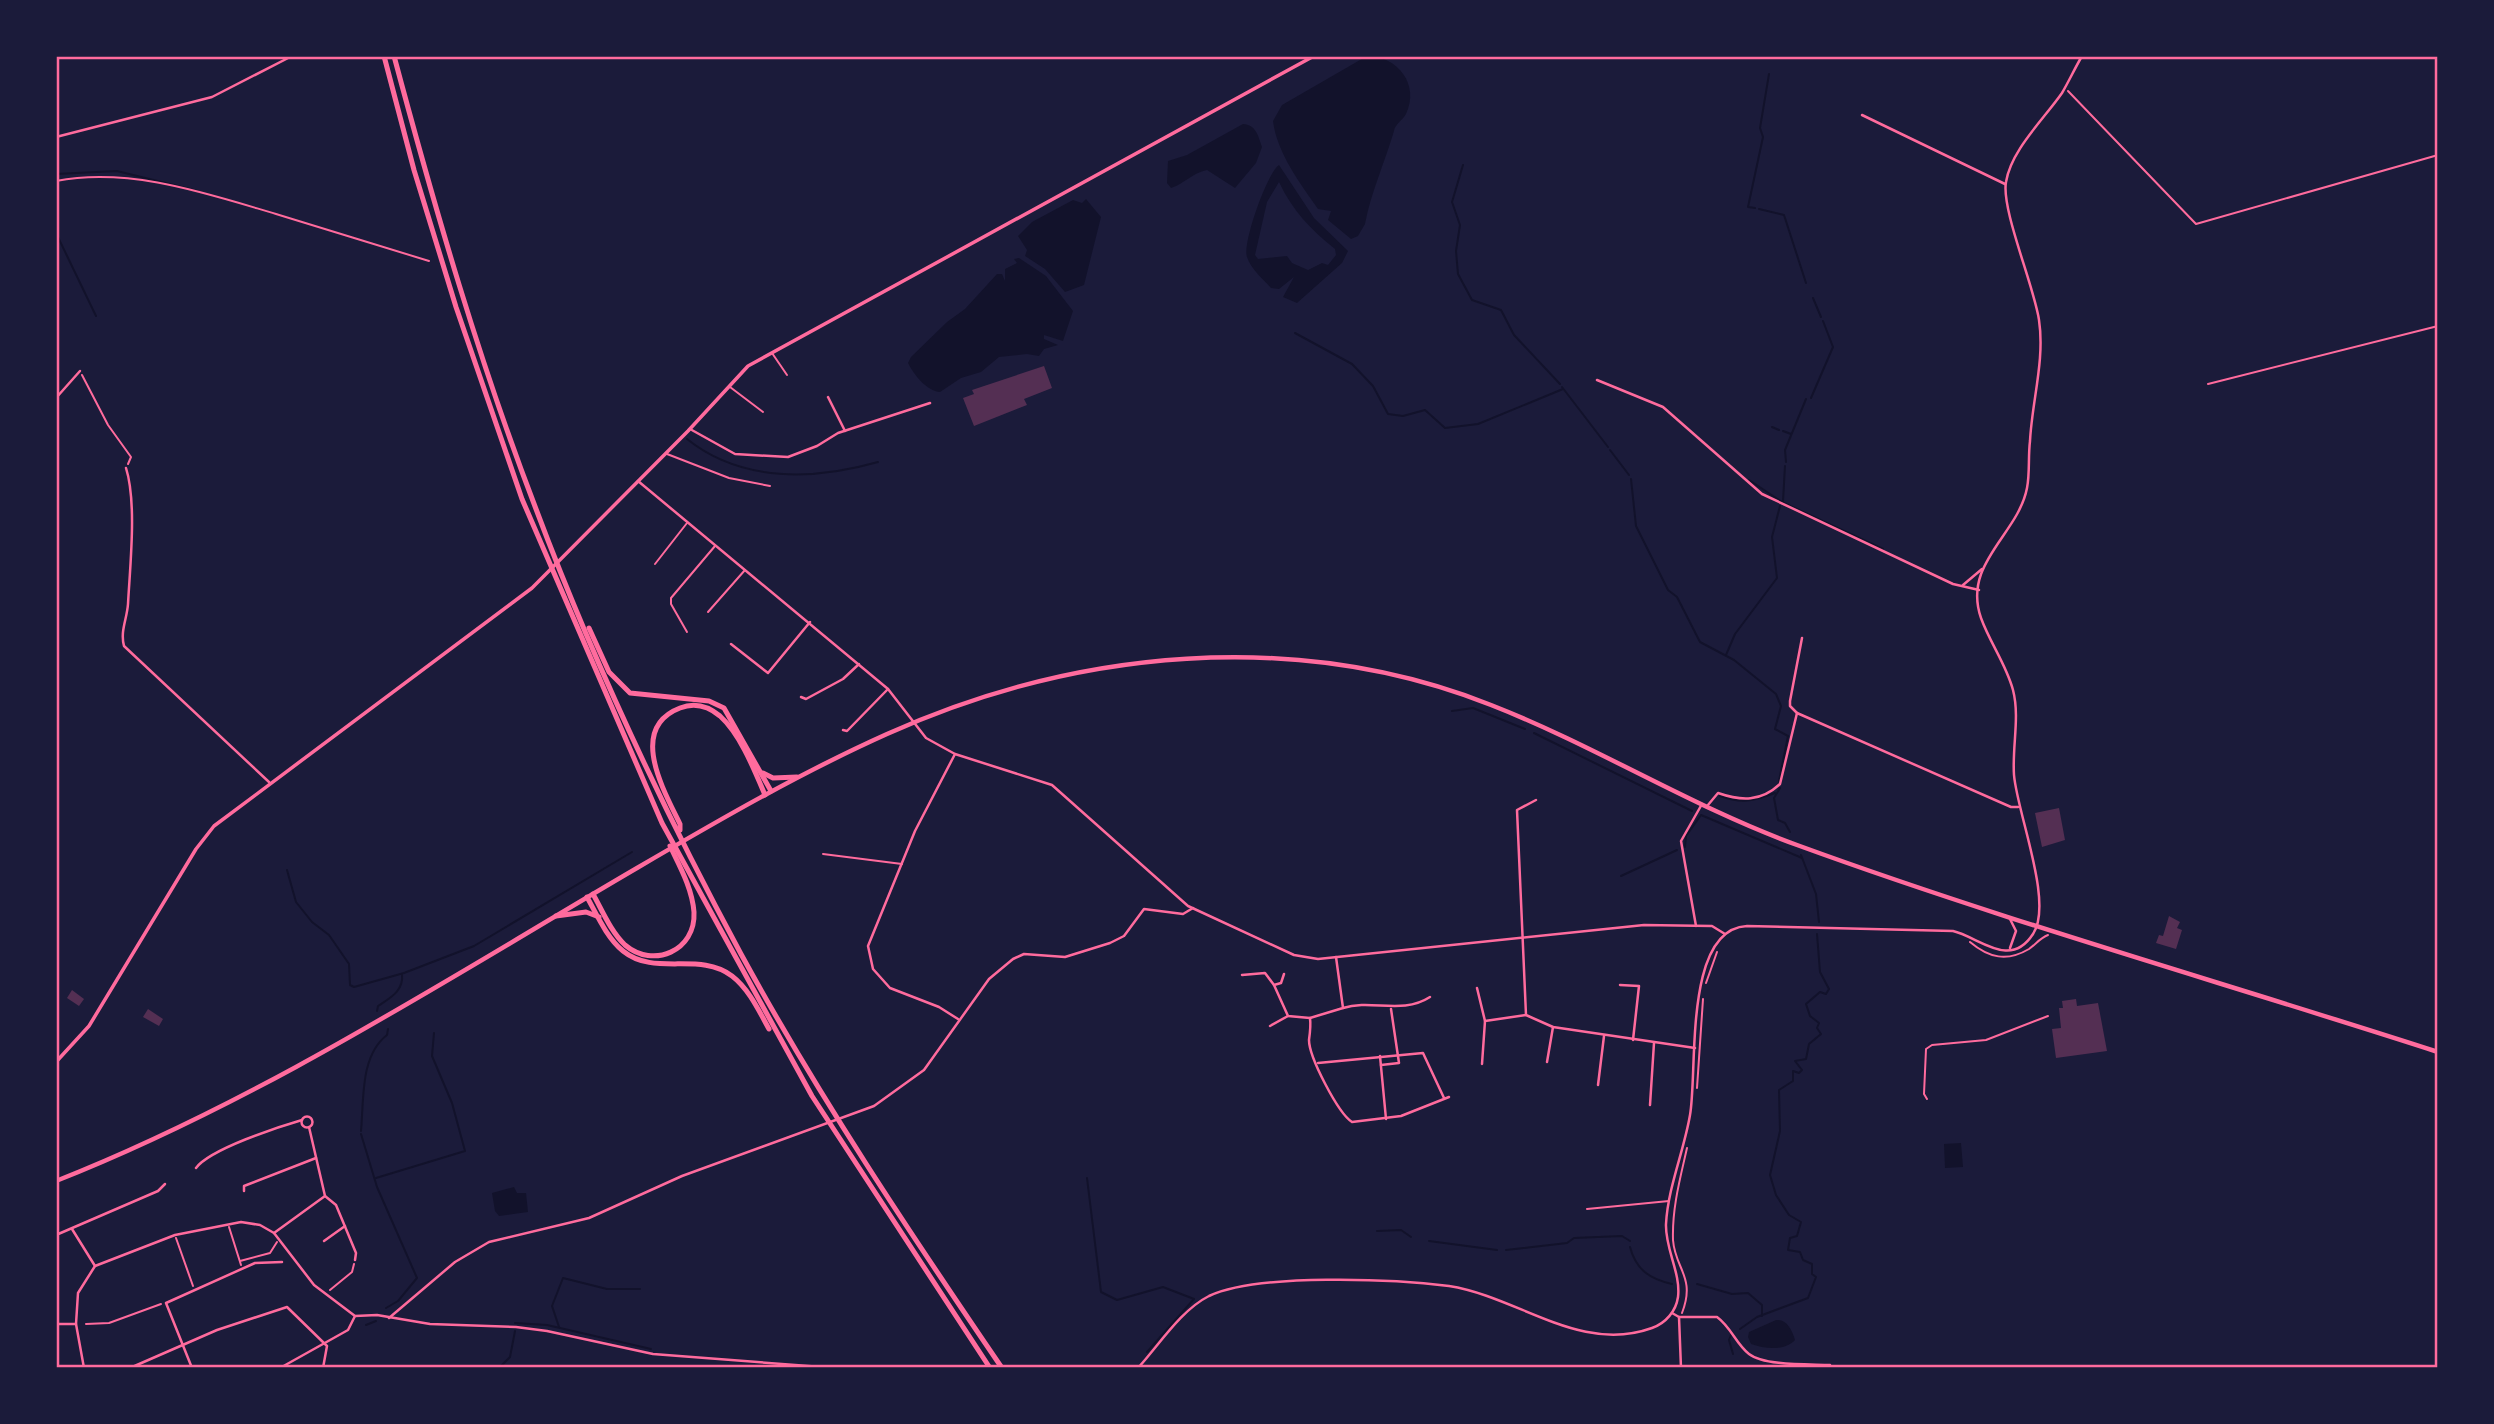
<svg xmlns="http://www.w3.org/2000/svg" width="2494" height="1424" viewBox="0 0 2494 1424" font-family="'PT Sans',sans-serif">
<rect width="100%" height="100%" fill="#1b1b3a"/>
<!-- water -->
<g fill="#12122b" fill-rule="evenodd">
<path d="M1367,56C1398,56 1420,85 1406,114C1402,121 1395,124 1394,131C1385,162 1371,192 1365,224L1358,236L1351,239L1328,220L1331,211L1318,209C1300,183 1277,153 1273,121L1282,105Z"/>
<path d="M1243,124C1256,125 1258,135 1262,147L1256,163L1235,188L1207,170C1192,173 1184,184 1171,188L1167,183L1168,161L1187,155Z"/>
<path d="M1279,165L1314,218L1348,251L1342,263L1297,303L1283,297L1294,277L1279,289L1271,288C1263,279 1251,269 1247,257C1242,244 1267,173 1279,165ZM1279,182C1292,210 1311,230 1335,249L1336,255L1328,265L1322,263L1308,270L1292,263L1287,256L1258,259L1255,255L1267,202Z"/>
<polygon points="1086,199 1101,217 1084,285 1065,292 1045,269 1025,256 1027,250 1018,236 1032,222 1073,200 1082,203"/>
<path d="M1019,258L1046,276L1073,311L1063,341L1044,335V339L1058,345L1044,349L1039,356L1027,354L999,357L981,372L961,378L940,392C927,391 914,375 908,363L911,357L947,322L965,309L997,274H1002L1005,281V269L1017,263L1014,259Z"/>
<polygon points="1961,1143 1963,1167 1945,1168 1944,1144"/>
<polygon points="514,1187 517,1193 526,1193 528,1212 499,1216 495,1211 492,1193"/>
<path d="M1776,1320C1787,1319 1792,1330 1795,1340C1785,1351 1765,1349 1751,1344L1748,1337L1749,1332Z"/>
</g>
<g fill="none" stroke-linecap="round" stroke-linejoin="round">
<!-- stream -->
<g stroke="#12122b" stroke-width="2">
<polyline points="1463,165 1452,202 1460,225 1456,251 1458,274 1472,300 1501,310 1514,335 1560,384"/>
<polyline points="56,174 117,171 198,191"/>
<polyline points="1755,208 1748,207 1763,137 1760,128 1769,74"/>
<polyline points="1759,209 1784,215 1806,283"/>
<polyline points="56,233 96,316"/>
<polyline points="1813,298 1821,317"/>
<polyline points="1295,333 1352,364 1373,386 1388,414 1403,416 1425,410 1445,428 1478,424 1563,389"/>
<polyline points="1562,387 1608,447"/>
<polyline points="1811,398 1833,347 1823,321"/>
<polyline points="1772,427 1779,430"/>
<polyline points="1783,431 1791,434"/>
<path d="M687,439C742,483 815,480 878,462"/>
<polyline points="1610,450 1629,475"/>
<polyline points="1786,462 1785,450 1806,399"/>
<polyline points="1631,479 1636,526 1668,590 1677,597 1700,642 1734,660 1776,694 1781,706 1775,729 1788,736 1779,781"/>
<polyline points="1749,480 1782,502 1883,549"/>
<polyline points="1783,501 1785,466"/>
<polyline points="1726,655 1735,634 1777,578 1772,537 1780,506"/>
<polyline points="1452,711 1473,708 1525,729"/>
<polyline points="1534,733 1692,811"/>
<polyline points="1780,788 1774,798 1778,820 1785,823 1790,832"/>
<path d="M1720,796C1742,804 1753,801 1775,793"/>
<polyline points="1685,847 1686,836 1701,815 1802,858"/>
<polyline points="1801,855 1816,894 1819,922"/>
<polyline points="287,870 296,902 312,922 329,935 349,964 350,985 354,987 404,973 474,946 632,852"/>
<polyline points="1621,876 1677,850"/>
<path d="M377,1011L378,1006C390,998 404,991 402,974"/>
<path d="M361,1131C364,1099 360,1056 387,1035L388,1029"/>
<polyline points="361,1134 377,1187 417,1278 398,1301 386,1308"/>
<polyline points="376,1178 465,1151 452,1103 432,1056 434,1033"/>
<polyline points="1087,1178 1101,1292 1117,1300 1163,1287 1194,1299 1147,1352"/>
<polyline points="1377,1231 1401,1230 1411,1237"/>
<polyline points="1429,1241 1497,1250"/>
<path d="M1630,1247C1636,1270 1650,1279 1672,1284"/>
<polyline points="1506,1250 1567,1243 1574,1238 1622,1236 1630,1241"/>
<polyline points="1697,1284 1732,1294 1748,1293 1762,1305 1762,1316"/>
<polyline points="515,1323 547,1325 651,1349"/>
<polyline points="366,1325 376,1321"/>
<polyline points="559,1327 552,1306 563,1278 607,1289 640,1289"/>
<polyline points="1740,1329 1757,1317 1808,1298 1816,1277 1812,1274 1812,1264 1803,1260 1800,1252 1788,1250 1790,1238 1797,1236 1801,1222 1789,1215 1776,1195 1770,1175 1780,1131 1779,1090 1793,1081 1793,1071 1799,1073 1802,1070 1795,1061 1806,1059 1809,1044 1821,1034 1817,1028 1819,1023 1810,1016 1806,1004 1820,992 1826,994 1829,989 1820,972 1817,934"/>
<polyline points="1731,1335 1729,1340 1733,1354"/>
<polyline points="499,1368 510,1357 515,1331"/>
</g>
</g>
<!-- building -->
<g fill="#542f53">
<polygon points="1044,366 1052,388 1024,399 1027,405 974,426 963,398 974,394 972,390"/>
<polygon points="2059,808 2065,840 2042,847 2035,813"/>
<polygon points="2169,916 2180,922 2177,928 2182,930 2176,949 2156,943 2159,935 2163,936"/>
<polygon points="72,990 84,999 79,1006 67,998"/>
<polygon points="2076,999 2077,1006 2098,1003 2107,1051 2056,1058 2052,1029 2061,1028 2059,1008 2063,1008 2062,1001"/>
<polygon points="148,1009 163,1019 159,1026 143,1017"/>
</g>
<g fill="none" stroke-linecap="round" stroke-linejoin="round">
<!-- path -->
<g stroke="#ff6b9d" stroke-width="2">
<polyline points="2068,91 2196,224 2438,155"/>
<path d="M56,181C130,167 205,193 276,214C327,230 378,245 429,261"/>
<polyline points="82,375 108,425 131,457 128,464"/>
<polyline points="2208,384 2438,326"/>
<path d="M1970,942C1989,958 2007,962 2029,949C2036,944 2040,938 2048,935"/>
<polyline points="1706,983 1717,952"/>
<polyline points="1697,1088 1703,999"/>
<polyline points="1927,1099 1924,1094 1926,1049 1932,1045 1986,1040 2048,1016"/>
<polyline points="229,1227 241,1265"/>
<polyline points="176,1238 193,1286"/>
<polyline points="240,1261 270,1253 277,1242"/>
<polyline points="330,1290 352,1272 354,1264"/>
<path d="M1682,1313C1696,1277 1675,1269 1673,1240C1672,1208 1680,1179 1687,1148"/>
<polyline points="86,1324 109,1323 161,1304"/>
</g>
<!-- service -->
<g stroke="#ff6b9d" stroke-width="2">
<polyline points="772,353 787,375"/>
<polyline points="730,387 763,412"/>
<polyline points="667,454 729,478 770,486"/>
<polyline points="655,564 687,523"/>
<polyline points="708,612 745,570"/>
<polyline points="687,632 671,604 671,598 715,546"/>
<polyline points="823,854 902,864"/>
<polyline points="1587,1209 1669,1201"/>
</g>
<!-- minor -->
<g stroke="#ff6b9d" stroke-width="2.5">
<polyline points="1862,115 2005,184"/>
<polyline points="56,137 212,97 292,56"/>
<polyline points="1597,380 1663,407 1762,494 1953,584 1979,590"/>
<polyline points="828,397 845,431"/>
<polyline points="56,398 80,371"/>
<polyline points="690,429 735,454 788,457 817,446 838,433 930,403"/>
<path d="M126,468C137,503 130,566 128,604C127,619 120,631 124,646L269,782"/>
<polyline points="638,481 888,689 926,738 955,754 1052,785 1188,906 1294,955 1318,959 1644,925 1712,926 1725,934"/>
<polyline points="1963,585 1982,569"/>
<polyline points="731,644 768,673 810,622"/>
<polyline points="801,697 806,699 843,679 859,664"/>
<polyline points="1797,713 2011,807 2018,807"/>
<polyline points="843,730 847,731 888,689"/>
<polyline points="955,754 915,831 868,946 873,969 890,988 939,1007 958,1019"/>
<polyline points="1536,800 1517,810 1526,1015 1553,1027 1695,1048"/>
<path d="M1708,805L1718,793C1741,801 1761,802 1780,784L1797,713L1790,706V701L1802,638"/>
<polyline points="1696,926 1681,841 1702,804"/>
<polyline points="2010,948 2016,931 2010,919"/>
<polyline points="1284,974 1281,983 1274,985 1288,1016 1310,1018 1343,1008 1336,957"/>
<polyline points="1242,975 1265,973 1274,985"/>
<polyline points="1620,985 1639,986 1633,1040"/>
<polyline points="1477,988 1485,1021"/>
<path d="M1343,1008C1372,999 1402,1015 1430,997"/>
<path d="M1310,1018C1311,1026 1310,1033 1309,1040C1309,1057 1338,1113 1352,1122L1401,1116L1449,1097"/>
<polyline points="1270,1026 1288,1016"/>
<polyline points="1380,1056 1386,1119"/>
<polyline points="1547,1062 1553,1027"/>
<polyline points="1318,1063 1423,1053 1444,1098"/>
<polyline points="1482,1064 1485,1021 1526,1015"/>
<polyline points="1381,1065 1399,1063 1391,1009"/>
<polyline points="1598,1085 1604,1036"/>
<polyline points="1650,1105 1654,1043"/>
<circle cx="307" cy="1122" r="5.5"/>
<path d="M196,1168C210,1149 278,1127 302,1120"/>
<polyline points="244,1191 244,1186 316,1158"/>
<polyline points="325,1196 336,1205 356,1253 355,1260"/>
<polyline points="72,1229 95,1266"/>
<polyline points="274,1233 325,1196 309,1127"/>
<polyline points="56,1235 158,1191 165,1184"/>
<polyline points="324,1241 345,1226"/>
<path d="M1672,1313L1679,1317H1717C1731,1327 1736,1344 1749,1354C1764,1366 1810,1364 1830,1365"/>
<polyline points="1679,1317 1681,1368"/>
<polyline points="389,1318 455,1262 489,1242 589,1218 682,1176 874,1106 924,1070 989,979 1013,959 1024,954 1065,957 1110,943 1124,936 1144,909 1183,914 1193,908"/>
<polyline points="56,1324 76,1324"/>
<polyline points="84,1368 76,1324 78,1293 95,1266 175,1235 241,1222 260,1225 274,1233 314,1285 355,1316 377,1315 430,1324 516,1327 547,1331 653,1354 835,1368"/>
<polyline points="130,1368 217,1330 287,1307 327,1346 323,1368"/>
<polyline points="192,1368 166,1303 255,1263 282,1262"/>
<polyline points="280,1368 348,1330 355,1316"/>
<path d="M1138,1368C1159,1345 1181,1310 1209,1296C1258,1273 1394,1279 1449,1286C1519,1297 1580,1354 1652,1328C1666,1323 1676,1311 1678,1297C1681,1273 1665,1249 1666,1224C1668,1187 1684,1151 1690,1115C1698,1071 1683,929 1747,926L1953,931C1979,937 2010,970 2033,934C2054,903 2017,813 2014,775C2012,747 2020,717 2013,690C2006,664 1990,643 1981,618C1962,563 2018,535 2027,488C2030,473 2028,457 2030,441C2032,401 2045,360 2039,320C2034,286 2001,209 2006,182C2011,150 2044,119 2062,93C2069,81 2075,68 2082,56"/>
</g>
<!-- tertiary -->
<polyline stroke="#ff6b9d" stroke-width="3.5" points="56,1062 89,1026 196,849 214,826 532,588 688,431 748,366 1314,56"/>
<!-- secondary -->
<path stroke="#ff6b9d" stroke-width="4.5" d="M56,1181C261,1100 447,979 637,868C719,820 800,773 887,734C1076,649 1296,628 1491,705C1596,746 1692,807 1797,845C2008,922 2225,983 2438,1052"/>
<!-- motorway -->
<g stroke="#ff6b9d" stroke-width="5">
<polyline points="384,56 414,170 456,307 522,499 662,823 812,1096 990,1368"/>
<path d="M394,56C435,209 479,361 536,509C593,661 664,811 741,954C819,1097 910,1233 1002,1368"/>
<polyline points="589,628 609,672 630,693 709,701 724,708 771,791"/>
<polyline points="763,773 773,778 797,777"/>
<path d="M680,830V824C663,789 628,728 680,708C695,702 708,706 720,716C740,734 754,769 765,795"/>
<path d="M593,894C602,910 611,932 625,945C653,969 696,951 694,912C692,888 680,867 670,846"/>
<path d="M587,897C597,915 607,938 623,951C655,977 699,951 732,976C749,989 759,1011 769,1029"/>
<polyline points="556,916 586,912 599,917"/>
</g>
</g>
<!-- border -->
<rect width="2494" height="1424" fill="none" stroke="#1b1b3a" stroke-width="116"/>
<rect x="58" y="58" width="2378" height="1308" fill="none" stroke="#ff6b9d" stroke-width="2.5"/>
</svg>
